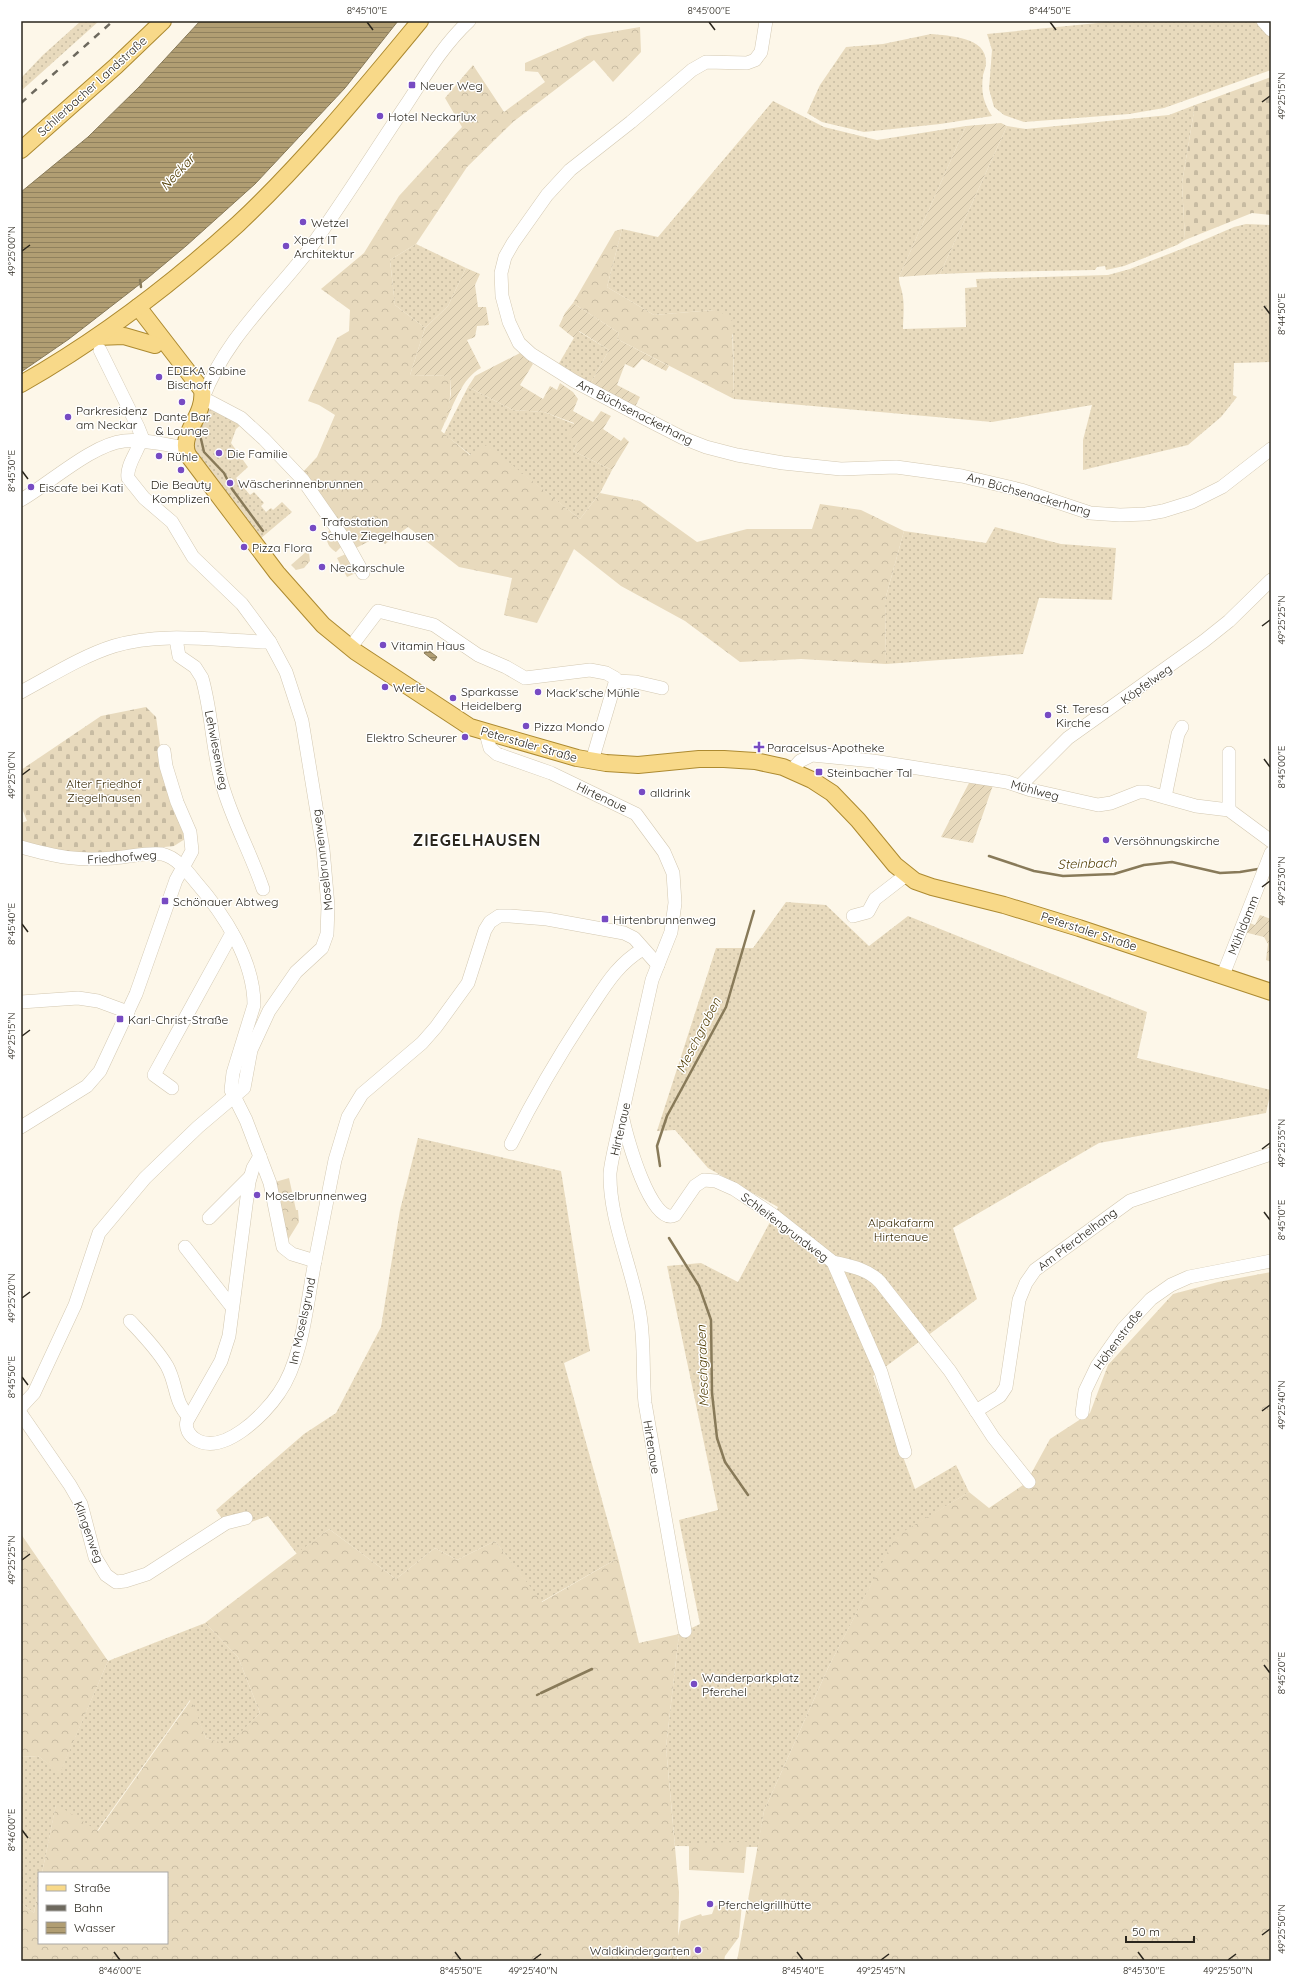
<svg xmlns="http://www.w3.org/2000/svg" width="1292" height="1982" viewBox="0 0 1292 1982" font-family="Quicksand,sans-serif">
<defs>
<pattern id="grass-dots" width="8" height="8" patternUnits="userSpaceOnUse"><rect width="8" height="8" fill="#e8dabd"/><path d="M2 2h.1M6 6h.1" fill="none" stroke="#c7bba2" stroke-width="1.8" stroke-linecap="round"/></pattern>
<pattern id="forest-crowns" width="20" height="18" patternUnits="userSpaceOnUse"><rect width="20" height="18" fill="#e8dabd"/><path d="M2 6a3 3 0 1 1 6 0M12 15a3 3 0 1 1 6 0" fill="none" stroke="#c7bba2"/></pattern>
<pattern id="cemetery-stones" width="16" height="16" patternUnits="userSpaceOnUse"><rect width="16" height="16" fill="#e8dabd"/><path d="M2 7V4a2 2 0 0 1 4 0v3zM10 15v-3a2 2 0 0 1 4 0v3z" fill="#c7bba2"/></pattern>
<pattern id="garden-furrows" width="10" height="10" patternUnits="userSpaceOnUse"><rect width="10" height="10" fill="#e8dabd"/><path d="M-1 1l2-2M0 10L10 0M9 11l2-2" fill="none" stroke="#c7bba2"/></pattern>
<pattern id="water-rules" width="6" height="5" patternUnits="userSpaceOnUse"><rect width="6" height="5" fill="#b19e73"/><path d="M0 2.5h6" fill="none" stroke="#90815e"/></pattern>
</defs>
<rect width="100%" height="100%" fill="#fdf7e9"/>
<!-- grass -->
<g fill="url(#grass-dots)">
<polygon points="81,21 99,21 21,91 21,78 43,55"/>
<polygon points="1118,21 1261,21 1271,32 1271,70 1164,108 1129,114 1024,122 1004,115 994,107 989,89 992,50 987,34"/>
<path d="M931,34C948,36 987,36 986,63C986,67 984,71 983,75C981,92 983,102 992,116L940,124L864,132L822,122L807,113L820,85L846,47L883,44Z"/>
<path d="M773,101L824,127L877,140L966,126L899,277C899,284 901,286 902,292C905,304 903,318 903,329L966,327L965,288L977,287L976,279L1108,275L1130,269L1197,243L1234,227L1246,224L1271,225V362L1234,363L1233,395L1237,397L1221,417L1188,445L1083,470V440L1092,405L992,422L734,399L733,335L714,310L654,315L607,287L622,229L658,237Z"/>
<polygon points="1195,105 1182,183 1185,240 1177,245 1124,266 1106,270 1105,266 1097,267 1095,270 990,272 940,274 1007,126 1026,129 1169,115"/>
<polygon points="416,244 466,268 448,306 425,328 395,305 390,260"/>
<polygon points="578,331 609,350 591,383 558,365"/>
<polygon points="468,387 513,410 544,412 574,424 578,442 573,451 612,470 600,493 580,519 487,446 471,455 444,434"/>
<polygon points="213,408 243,423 236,429 231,443 248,467 236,478 250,495 254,492 264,503 261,506 266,512 271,508 273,510 282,502 292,512 260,539 195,457 193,437 205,413"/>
<polygon points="995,527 1061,544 1116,548 1112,600 1039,598 1023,654 886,664 885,600 904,531 986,543"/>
<polygon points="786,902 826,905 869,946 908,916 1147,1012 1137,1058 1271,1090 1266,1113 1099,1143 953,1228 977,1299 873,1376 915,1489 956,1465 969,1492 896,1537 828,1668 764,1811 758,1847 675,1846 666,1747 679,1634 700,1624 679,1520 718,1510 667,1266 701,1263 738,1282 778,1207 708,1168 675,1130 657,1131 716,948 753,948"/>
<polygon points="418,1138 561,1171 590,1351 564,1363 618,1558 541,1602 495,1541 457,1560 435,1548 396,1579 329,1529 297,1554 268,1516 251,1522 245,1511 223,1520 216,1510 304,1434 336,1413 381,1327 400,1210"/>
<polygon points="205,1623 238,1657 260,1713 228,1746 206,1738 190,1700 97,1831 56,1805 42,1873 39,1873 39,1886 34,1913 21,1903 21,1757 38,1756 60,1772 108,1661"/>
</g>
<!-- forest -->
<g fill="url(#forest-crowns)">
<path d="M640,27L641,52L613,82L594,60L513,122L467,167L416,244L390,260L395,305L425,328L410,375L450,376C451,395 450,414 441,431L470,455L487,445L580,519L600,493L640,501L697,542L747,529H812L820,504L861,510L904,531L885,600L886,664L801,659L740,662L685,621L621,586L574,549L537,623L504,615L512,578L459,567L408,527L385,544L377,537L356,548L302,473L317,457L335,415L319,405L308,401L337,338L349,331L350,310L321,289L364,253L399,196L462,127L445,98L473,65L504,112L545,82L538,72L525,71V63L587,36Z"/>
<polygon points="622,229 607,287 654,315 714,310 732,317 734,399 617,339 619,333 573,303 615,231"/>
<path d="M332,528L344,544L336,552C328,547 327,543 326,534Z"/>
<polygon points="307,551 309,553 310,561 304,568 296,570 291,565"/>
<polygon points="289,1178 296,1210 298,1210 299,1222 286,1243 275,1182"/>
<polygon points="1271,1272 1271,1961 737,1961 764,1811 828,1668 896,1536 969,1492 989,1508 1026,1483 1050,1439 1090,1413 1108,1365 1173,1294 1218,1282"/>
<polygon points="329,1529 396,1579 435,1548 457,1560 495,1541 542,1602 618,1558 639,1643 679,1634 666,1747 679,1892 678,1936 681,1921 701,1914 702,1916 712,1914 715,1906 723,1904 742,1903 739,1937 725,1956 724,1961 679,1961 677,1949 677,1961 21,1961 21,1903 34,1913 39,1886 39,1943 167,1943 167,1873 42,1873 56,1804 98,1831 191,1700 206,1738 228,1745 260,1713 238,1657 205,1623"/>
<polygon points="21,1534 108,1661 60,1773 38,1756 21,1757"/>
<polygon points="747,1842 744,1873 689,1870 689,1843"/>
</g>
<!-- cemetery -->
<g fill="url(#cemetery-stones)">
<polygon points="1271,77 1271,215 1252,213 1185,240 1182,183 1195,105"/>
<polygon points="146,707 156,717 164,773 185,839 174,846 108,853 65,852 21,841 21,823 27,821 21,806 21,770 101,716"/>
</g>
<!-- garden -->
<g fill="url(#garden-furrows)">
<polygon points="1001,123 1007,126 940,274 899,277 966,126"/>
<path d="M466,268L480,274L475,285L478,307H486L489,325L477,326L475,337L467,340L481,368C462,378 454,404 445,423L451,394L450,376L410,375L425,328L448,306Z"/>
<polygon points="573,303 619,333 617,339 669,366 666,371 642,359 634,368 625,364 617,385 640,397 635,407 591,383 609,350 579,331 574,338 559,326 565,313"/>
<polygon points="520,353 533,364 520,385 543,399 550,386 557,390 560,383 573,392 578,399 573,411 593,422 601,411 611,416 603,429 621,441 624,437 629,442 612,470 573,451 578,442 568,436 574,423 544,412 513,410 468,387 475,376"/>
<polygon points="969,783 993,785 973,843 941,837"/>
<polygon points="1260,915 1271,919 1271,962 1266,960 1268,944 1264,937 1244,932 1247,922 1255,925"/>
</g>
<!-- pitch -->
<polygon fill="#e8dabd" points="348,553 358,572 347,577 337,558"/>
<!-- water -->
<g fill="url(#water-rules)" stroke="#887a59">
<polygon points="200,21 398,21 345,88 255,184 186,246 149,277 69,339 21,372 21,192 88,137 139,87"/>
<polygon points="427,649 437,657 434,661 424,653"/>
</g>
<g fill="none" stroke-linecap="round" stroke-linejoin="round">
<!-- stream -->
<g stroke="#887a59" stroke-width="2.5">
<polyline points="140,280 141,287"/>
<polyline points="201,439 204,452 224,473 232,489 263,531"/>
<polyline points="989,856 1034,871 1063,876 1114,874 1144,865 1172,862 1220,873 1240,872 1258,869"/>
<polyline points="660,1166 657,1146 667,1116 726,1007 754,911"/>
<polyline points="669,1238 699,1286 711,1320 712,1393 717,1438 725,1462 748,1495"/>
<polyline points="541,1693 592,1669"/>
<polyline points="537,1695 539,1694"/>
</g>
<!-- minor casing -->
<g stroke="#d3c8b1" stroke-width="14">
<g id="minor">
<polyline points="766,21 761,52 755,60 747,63 706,62 692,70 631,122 570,170 547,195 513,243 505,257 501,273 502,296 509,322 519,343 531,354 574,381 646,419 683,438 706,447 737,455 783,463 841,469 896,467 962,476 1021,490 1090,513 1120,515 1146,514 1163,511 1192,502 1222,487 1271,449"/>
<polyline points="1263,21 1271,30"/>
<polyline points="100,350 138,427 144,442"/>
<path d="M21,500C50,483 93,444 124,441C144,439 166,445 185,448"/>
<path d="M363,573L344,539L303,480L264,439L241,418L203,398C225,339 271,299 308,251C342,204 373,154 406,105C425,76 443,45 469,21"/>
<path d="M176,639L179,656L195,667L202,678C212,713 212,749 222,784C232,820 251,853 263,889"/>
<polyline points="350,648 378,611 434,625 478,655 506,667 525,678 590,670 606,673 615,678 615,683 592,761"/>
<polyline points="616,681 636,682 662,688"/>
<path d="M21,692C51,676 82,656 114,646C163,631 219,641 270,642"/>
<path d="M486,733L490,748L497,754L551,773L636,814L664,852L673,873L675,903L671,932L652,980L615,1146C613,1155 611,1164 610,1173C609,1220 633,1269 640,1315C645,1345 642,1374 645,1403L685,1631"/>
<polyline points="1229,753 1229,810"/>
<polyline points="792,770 800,761 812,755 873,761 1007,782 1031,790 1098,805 1111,803 1139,792 1146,792 1196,806 1229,810 1271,841"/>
<polyline points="1020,786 1068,738 1204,641 1229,621 1271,580"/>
<polyline points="1165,797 1178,734 1182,727"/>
<path d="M21,847C57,857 76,861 114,858C129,857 147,852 162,854C176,857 187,871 195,881C224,914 254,960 254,1005L233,1073L231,1090L246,1120L270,1183L283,1247L292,1254L315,1261L335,1160L348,1117L362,1094L422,1043L436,1027L468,983L485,930L490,922L499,916H510L547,919L624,933L634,938L658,965"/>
<polyline points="853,916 868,912 875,899 906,875"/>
<polyline points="1223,975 1271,853"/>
<polyline points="21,1002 78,998 98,1001 128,1012"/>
<polyline points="172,1088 154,1075 232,933"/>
<path d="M623,1119C626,1135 651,1227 675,1215L695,1186L704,1180L716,1181L734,1189L776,1217L833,1262L881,1372L905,1452"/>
<polyline points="21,1127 87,1086 100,1071 136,994 176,880 192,851 190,832 177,802 166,766 164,751"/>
<path d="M511,1144C535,1096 558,1057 587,1013C604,988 616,965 643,949"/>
<path d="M260,1156L253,1168L249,1182L229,1336L221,1361L187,1421C185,1428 189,1435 195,1439C223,1457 265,1414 279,1393C303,1359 307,1301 315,1261"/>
<polyline points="209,1218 250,1177"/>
<polyline points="185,1247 232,1307"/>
<path d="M833,1262C850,1266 868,1269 880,1282L950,1371L993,1437L1029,1482"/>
<path d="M130,1321C143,1335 157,1349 167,1366C177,1384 174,1402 189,1417"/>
<path d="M21,1407L34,1393L75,1305L99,1233L145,1178L198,1127L244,1088L251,1050L269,1011L296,972L322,948L327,934L328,906L323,849L302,721L286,672L270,642L242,604L193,557L172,522L144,498L128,478C126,466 137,453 140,442"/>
<polyline points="976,1411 1000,1396 1006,1387 1019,1300 1026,1283 1035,1270 1130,1201 1271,1154"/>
<polyline points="1082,1413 1085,1391 1097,1366 1123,1329 1151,1299 1171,1285 1189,1277 1271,1261"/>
<polyline points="21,1414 70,1485 81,1504 95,1557 106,1575 116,1582 125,1581 147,1574 226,1523 246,1518"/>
</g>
</g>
<!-- major casing -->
<g stroke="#ad8a30" stroke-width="18">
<g id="major">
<polyline points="21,150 116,66 163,21"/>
<path d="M138,307L202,390C206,416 178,434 188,455L277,573L323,625L356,652L470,727L577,758L606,763L638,765L699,759H724L755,761L783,767L812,780L832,793L858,820L895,865L915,881L932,887L1004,905L1079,928L1271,992"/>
<polyline points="97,337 124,336 155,345"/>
<path d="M21,384C100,339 171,285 238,224C304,162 362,91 420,21"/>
</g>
</g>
<!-- minor -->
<use href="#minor" stroke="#fff" stroke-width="13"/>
<!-- major -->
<use href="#major" stroke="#f8d989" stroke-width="16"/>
<!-- rail -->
<polyline stroke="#6d695e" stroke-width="2.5" stroke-dasharray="7 7" stroke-linecap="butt" points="21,103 113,21"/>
</g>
<!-- ticks -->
<path fill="none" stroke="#2a261d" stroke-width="1.5" d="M367,22L373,30M709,22L715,30M1050,22L1056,30M1262,102L1270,96M22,251L30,245M1264,306L1270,314M22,471L28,479M1262,626L1270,620M1264,759L1270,767M22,775L30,769M1262,887L1270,881M22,924L28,932M22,1036L30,1030M1262,1149L1270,1143M1264,1212L1270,1220M22,1298L30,1292M22,1377L28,1385M1262,1411L1270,1405M22,1560L30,1554M1264,1665L1270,1673M22,1830L28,1838M1262,1935L1270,1929M114,1952L120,1960M455,1952L461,1960M797,1952L803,1960M1138,1952L1144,1960M533,1960L541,1954M881,1960L889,1954M1228,1960L1236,1954"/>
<!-- markers -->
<g fill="#774bc3" stroke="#fff" stroke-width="1.5">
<rect x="408" y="81" width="8" height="8" rx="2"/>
<circle cx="380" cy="116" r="4"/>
<circle cx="303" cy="222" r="4"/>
<circle cx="286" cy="246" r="4"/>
<circle cx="159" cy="377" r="4"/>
<circle cx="182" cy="402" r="4"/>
<circle cx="68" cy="417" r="4"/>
<circle cx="219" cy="453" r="4"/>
<circle cx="159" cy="456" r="4"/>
<circle cx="181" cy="470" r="4"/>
<circle cx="230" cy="483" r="4"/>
<circle cx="31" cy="487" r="4"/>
<circle cx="313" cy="528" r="4"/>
<circle cx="244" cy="547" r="4"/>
<circle cx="322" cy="567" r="4"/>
<circle cx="383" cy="645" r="4"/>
<circle cx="385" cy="687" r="4"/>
<circle cx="538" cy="692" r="4"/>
<circle cx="453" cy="698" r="4"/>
<circle cx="1048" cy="715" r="4"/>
<circle cx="526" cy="726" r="4"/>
<circle cx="465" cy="737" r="4"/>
<path d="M757 741h4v4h4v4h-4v4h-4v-4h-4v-4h4z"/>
<rect x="815" y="768" width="8" height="8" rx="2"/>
<circle cx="642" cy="792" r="4"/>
<circle cx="1106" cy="840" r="4"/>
<rect x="161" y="897" width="8" height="8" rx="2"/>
<rect x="601" y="915" width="8" height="8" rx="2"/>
<rect x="116" y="1015" width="8" height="8" rx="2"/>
<circle cx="257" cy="1195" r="4"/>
<circle cx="694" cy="1684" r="4"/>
<circle cx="710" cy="1904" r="4"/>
<circle cx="698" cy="1950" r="4"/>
</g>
<g text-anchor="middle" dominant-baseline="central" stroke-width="3" stroke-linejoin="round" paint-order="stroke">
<!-- poi labels -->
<g font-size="12" fill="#2a261d" stroke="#fff" text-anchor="start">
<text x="420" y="85">Neuer Weg</text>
<text x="388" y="116">Hotel Neckarlux</text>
<text x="311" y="222">Wetzel</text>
<text x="294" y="239">Xpert IT<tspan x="294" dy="14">Architektur</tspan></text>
<text x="167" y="370">EDEKA Sabine<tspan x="167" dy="14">Bischoff</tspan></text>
<text x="76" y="410">Parkresidenz<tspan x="76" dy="14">am Neckar</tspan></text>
<text x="182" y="416" text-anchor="middle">Dante Bar<tspan x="182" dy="14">&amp; Lounge</tspan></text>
<text x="227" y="453">Die Familie</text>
<text x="167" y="456">Rühle</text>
<text x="238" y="483">Wäscherinnenbrunnen</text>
<text x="181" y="484" text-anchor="middle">Die Beauty<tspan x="181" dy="14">Komplizen</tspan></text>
<text x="39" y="487">Eiscafe bei Kati</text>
<text x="321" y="521">Trafostation<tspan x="321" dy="14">Schule Ziegelhausen</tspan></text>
<text x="252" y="547">Pizza Flora</text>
<text x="330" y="567">Neckarschule</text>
<text x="391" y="645">Vitamin Haus</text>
<text x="393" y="687">Werle</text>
<text x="461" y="691">Sparkasse<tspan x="461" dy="14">Heidelberg</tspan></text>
<text x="546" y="692">Mack'sche Mühle</text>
<text x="1056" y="708">St. Teresa<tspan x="1056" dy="14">Kirche</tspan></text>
<text x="534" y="726">Pizza Mondo</text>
<text x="457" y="737" text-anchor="end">Elektro Scheurer</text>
<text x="767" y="747">Paracelsus-Apotheke</text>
<text x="827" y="772">Steinbacher Tal</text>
<text x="650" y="792">alldrink</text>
<text x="1114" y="840">Versöhnungskirche</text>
<text x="173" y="901">Schönauer Abtweg</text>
<text x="613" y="919">Hirtenbrunnenweg</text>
<text x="128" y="1019">Karl-Christ-Straße</text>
<text x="265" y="1195">Moselbrunnenweg</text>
<text x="702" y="1677">Wanderparkplatz<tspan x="702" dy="14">Pferchel</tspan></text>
<text x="718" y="1904">Pferchelgrillhütte</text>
<text x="690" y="1950" text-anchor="end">Waldkindergarten</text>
</g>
<!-- street labels -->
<g font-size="12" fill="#2a261d" stroke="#fff">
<text transform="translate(92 86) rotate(-42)">Schlierbacher Landstraße</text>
<text transform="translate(635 412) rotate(27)">Am Büchsenackerhang</text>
<text transform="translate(1029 494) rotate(16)">Am Büchsenackerhang</text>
<text transform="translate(1146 684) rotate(-35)">Köpfelweg</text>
<text transform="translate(529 744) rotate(16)">Peterstaler Straße</text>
<text transform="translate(217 750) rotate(79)">Lehwiesenweg</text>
<text transform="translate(1035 790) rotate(15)">Mühlweg</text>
<text transform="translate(602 797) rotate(25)">Hirtenaue</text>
<text transform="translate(122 857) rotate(-4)">Friedhofweg</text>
<text transform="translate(322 860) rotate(-97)">Moselbrunnenweg</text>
<text transform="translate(1243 925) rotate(-68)">Mühldamm</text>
<text transform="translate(1089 931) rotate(18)">Peterstaler Straße</text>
<text transform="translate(620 1129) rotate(-77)">Hirtenaue</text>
<text transform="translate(785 1227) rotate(37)">Schleifengrundweg</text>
<text transform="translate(1077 1239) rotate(-37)">Am Pferchelhang</text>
<text transform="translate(302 1321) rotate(-78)">Im Moselsgrund</text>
<text transform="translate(1118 1339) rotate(-53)">Höhenstraße</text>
<text transform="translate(652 1447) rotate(81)">Hirtenaue</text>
<text transform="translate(89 1532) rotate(70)">Klingenweg</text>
</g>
<!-- park labels -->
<g font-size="12" fill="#3a2b06" stroke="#fff">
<text x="104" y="783">Alter Friedhof<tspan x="104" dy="14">Ziegelhausen</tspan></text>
<text x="901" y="1222">Alpakafarm<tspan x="901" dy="14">Hirtenaue</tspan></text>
</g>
<!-- water labels -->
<g font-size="13" font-style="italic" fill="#523e04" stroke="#fff">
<text transform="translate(177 172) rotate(-47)">Neckar</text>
<text transform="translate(1087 863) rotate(-2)">Steinbach</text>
<text transform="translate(698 1035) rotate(-63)">Meschgraben</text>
<text transform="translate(702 1366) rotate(-92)">Meschgraben</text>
</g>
<!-- district labels -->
<g font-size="16" font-weight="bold" letter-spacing="1" fill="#2a261d" stroke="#fff">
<text x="477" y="840">ZIEGELHAUSEN</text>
</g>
</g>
<!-- border -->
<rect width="1292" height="1982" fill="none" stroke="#ffffff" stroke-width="44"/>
<!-- legend -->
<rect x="38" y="1872" width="130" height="72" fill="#ffffff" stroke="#aaa8a5"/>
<rect x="46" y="1885" width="20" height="6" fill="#f8d989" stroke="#aaa8a5"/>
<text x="74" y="1892" font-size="12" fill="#2a261d">Straße</text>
<rect x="46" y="1905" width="20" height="6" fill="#6d695e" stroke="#aaa8a5"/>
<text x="74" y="1912" font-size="12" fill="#2a261d">Bahn</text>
<rect x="46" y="1922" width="20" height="12" fill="url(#water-rules)" stroke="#aaa8a5"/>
<text x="74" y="1932" font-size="12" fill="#2a261d">Wasser</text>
<!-- scale -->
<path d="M1126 1936v6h68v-6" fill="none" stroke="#2a261d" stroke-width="2"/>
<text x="1132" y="1936" font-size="12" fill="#2a261d" stroke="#ffffff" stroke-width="3" paint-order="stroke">50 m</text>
<rect x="22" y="22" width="1248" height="1938" fill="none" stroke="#2a261d" stroke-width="1.5"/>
<g font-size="10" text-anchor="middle" fill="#2a261d">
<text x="367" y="14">8°45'10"E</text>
<text x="709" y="14">8°45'00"E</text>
<text x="1050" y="14">8°44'50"E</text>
<text transform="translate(1281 96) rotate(-90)" y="4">49°25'15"N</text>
<text transform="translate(11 251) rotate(-90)" y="4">49°25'00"N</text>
<text transform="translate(1281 314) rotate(-90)" y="4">8°44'50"E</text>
<text transform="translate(11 471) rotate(-90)" y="4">8°45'30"E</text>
<text transform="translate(1281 620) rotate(-90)" y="4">49°25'25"N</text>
<text transform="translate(1281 767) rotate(-90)" y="4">8°45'00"E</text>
<text transform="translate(11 775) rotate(-90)" y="4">49°25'10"N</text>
<text transform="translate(1281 881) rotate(-90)" y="4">49°25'30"N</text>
<text transform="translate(11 924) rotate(-90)" y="4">8°45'40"E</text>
<text transform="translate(11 1036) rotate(-90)" y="4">49°25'15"N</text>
<text transform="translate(1281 1143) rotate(-90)" y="4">49°25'35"N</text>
<text transform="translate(1281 1220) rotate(-90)" y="4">8°45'10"E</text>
<text transform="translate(11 1298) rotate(-90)" y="4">49°25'20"N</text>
<text transform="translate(11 1377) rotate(-90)" y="4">8°45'50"E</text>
<text transform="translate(1281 1405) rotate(-90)" y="4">49°25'40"N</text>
<text transform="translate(11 1560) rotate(-90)" y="4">49°25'25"N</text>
<text transform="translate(1281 1673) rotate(-90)" y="4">8°45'20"E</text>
<text transform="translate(11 1830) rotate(-90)" y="4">8°46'00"E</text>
<text transform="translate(1281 1929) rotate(-90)" y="4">49°25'50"N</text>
<text x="120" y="1974">8°46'00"E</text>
<text x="461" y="1974">8°45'50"E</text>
<text x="533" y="1974">49°25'40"N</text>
<text x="803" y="1974">8°45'40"E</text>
<text x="881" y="1974">49°25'45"N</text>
<text x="1144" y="1974">8°45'30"E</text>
<text x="1228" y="1974">49°25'50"N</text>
</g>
</svg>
